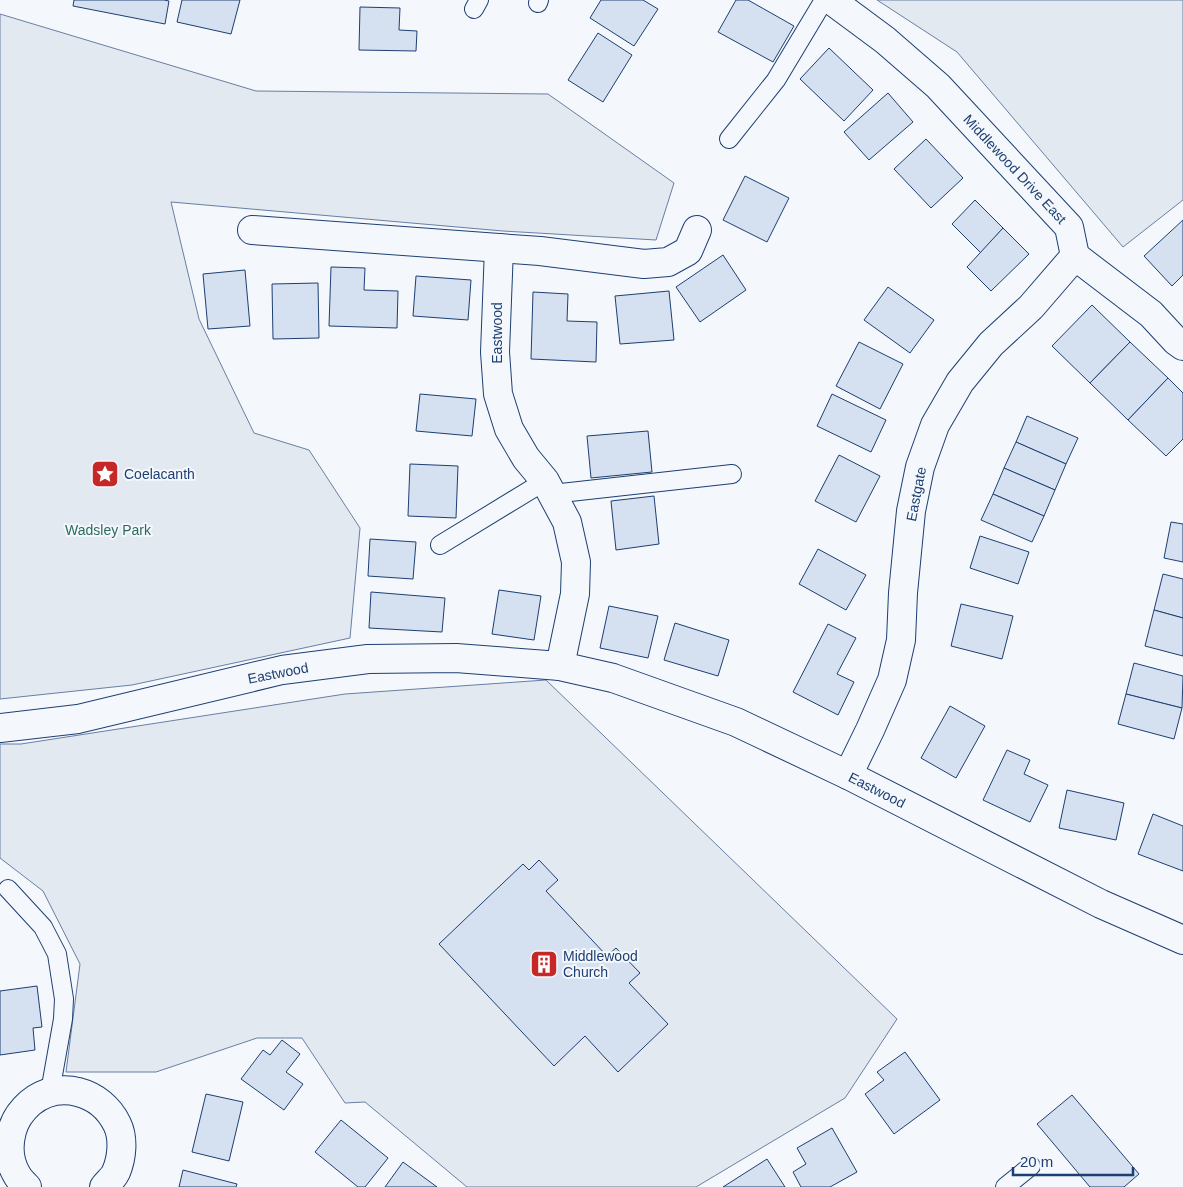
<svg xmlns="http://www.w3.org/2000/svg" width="1183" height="1187" viewBox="0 0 1183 1187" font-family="Arial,sans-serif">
<rect width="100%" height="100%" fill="#f4f7fb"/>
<!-- green -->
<g fill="#e3e9f0" stroke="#687fa3">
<polygon points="877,0 1183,0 1183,200 1123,247 957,52"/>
<polygon points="0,14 256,91 548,94 674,183 656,240 503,231 171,202 199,319 254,433 309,450 360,528 350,638 132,685 0,699"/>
<polygon points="546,680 897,1019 845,1098 696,1187 467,1187 365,1102 345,1103 302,1038 257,1038 156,1072 66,1072 80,964 43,891 0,858 0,744 21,744 345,694"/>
</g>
<!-- building -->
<g fill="#d5e0f0" stroke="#1d3f73">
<polygon points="74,0 164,0 169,1 165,24 73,6"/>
<polygon points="182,0 240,0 231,34 177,22"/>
<polygon points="601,0 643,0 658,9 634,46 590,18"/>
<polygon points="736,0 748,0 794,26 773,62 718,32"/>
<polygon points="360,7 400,8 399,30 417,31 416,51 359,50"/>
<polygon points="598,33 632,55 603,102 568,80"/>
<polygon points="829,48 873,90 844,121 800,79"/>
<polygon points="888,93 913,122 869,160 844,132"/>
<polygon points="926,139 963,178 931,208 894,169"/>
<polygon points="745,176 789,198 767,242 723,220"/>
<polygon points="975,200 1003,228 981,253 952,224"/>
<polygon points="1183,220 1183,275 1172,286 1144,256"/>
<polygon points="1003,228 1029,254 991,291 967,267"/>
<polygon points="723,255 746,290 700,322 676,287"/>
<polygon points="331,267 365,268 364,290 398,291 397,328 329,326"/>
<polygon points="245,270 250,326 208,329 203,274"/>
<polygon points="416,276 471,280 468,320 413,316"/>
<polygon points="318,283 319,338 273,339 272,284"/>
<polygon points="888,287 934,320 910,353 864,320"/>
<polygon points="669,291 674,340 620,344 615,296"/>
<polygon points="533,292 568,294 567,321 597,322 596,362 531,359"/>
<polygon points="1092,305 1130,342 1090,383 1052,346"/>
<polygon points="859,342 903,364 880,409 836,386"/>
<polygon points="1130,342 1168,378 1128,420 1090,383"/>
<polygon points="1168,378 1183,393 1183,439 1166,456 1128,420"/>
<polygon points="420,394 476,399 472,436 416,431"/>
<polygon points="832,394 886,420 871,452 817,426"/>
<polygon points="1027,416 1078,438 1066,464 1016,442"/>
<polygon points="648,431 652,472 591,478 587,436"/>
<polygon points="1016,442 1066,464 1055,490 1004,468"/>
<polygon points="839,455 880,476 856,522 815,501"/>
<polygon points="410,464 458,466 456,518 408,516"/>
<polygon points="1004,468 1055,490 1044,516 993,494"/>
<polygon points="993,494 1044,516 1032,542 981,520"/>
<polygon points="654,496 659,544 616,550 611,501"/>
<polygon points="1171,522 1183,524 1183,562 1164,558"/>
<polygon points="980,536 1029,552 1018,584 970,568"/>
<polygon points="370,539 416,542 413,579 368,576"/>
<polygon points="818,549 866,575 846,610 799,584"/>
<polygon points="1163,574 1183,579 1183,618 1154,610"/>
<polygon points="499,590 541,596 534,640 492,634"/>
<polygon points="371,592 445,598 442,632 369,628"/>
<polygon points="961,604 1013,616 1002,659 951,646"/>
<polygon points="609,606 658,616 648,658 600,648"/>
<polygon points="1154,610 1183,618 1183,656 1145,646"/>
<polygon points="675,623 729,640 718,676 664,660"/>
<polygon points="828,624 856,638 837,674 854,682 838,715 793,692"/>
<polygon points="1134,663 1183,676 1182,708 1126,694"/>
<polygon points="1126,694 1182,708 1174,739 1118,724"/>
<polygon points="950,706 985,726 956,778 921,758"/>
<polygon points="1007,750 1030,760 1024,774 1048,785 1030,822 983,800"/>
<polygon points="1067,790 1124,803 1116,840 1059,828"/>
<polygon points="1153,814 1183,826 1183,871 1138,854"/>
<polygon points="539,860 558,880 546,891 607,956 616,948 640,973 629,983 668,1024 618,1072 585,1036 554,1066 439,944 523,864 529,870"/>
<polygon points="37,986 42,1027 33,1028 35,1050 0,1055 0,991"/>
<polygon points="282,1040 300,1054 286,1072 303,1084 284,1110 241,1079 263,1050 270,1055"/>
<polygon points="905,1052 940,1100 894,1134 865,1094 884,1080 877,1072"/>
<polygon points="206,1094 243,1102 229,1161 192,1152"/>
<polygon points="1072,1095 1139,1174 1124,1187 1090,1187 1037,1124"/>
<polygon points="341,1120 388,1158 365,1187 358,1187 315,1152"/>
<polygon points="832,1128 857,1172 830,1187 801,1187 793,1172 806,1164 797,1148"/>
<polygon points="767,1159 785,1187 723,1187"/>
<polygon points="403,1162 437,1187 385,1187"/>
<polygon points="183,1170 237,1184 236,1187 179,1187"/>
</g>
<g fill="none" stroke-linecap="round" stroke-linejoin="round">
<!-- service casing -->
<g stroke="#1d3f73" stroke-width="20">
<g id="service">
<polyline points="538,3 539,0"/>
<polyline points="474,9 479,0"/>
<polyline points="729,139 776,80 824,0"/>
<polyline points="552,494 732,474"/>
<polyline points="440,545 545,481"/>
<polyline points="8,889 43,927 57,954 64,999 63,1019 50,1092"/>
<polyline points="1005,1187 1031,1166"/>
</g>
</g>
<!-- minor casing -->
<g stroke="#1d3f73" stroke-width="30">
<g id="minor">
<polyline points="831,0 885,40 938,86 1069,227 1075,256 1151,314 1176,341 1183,346"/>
<polyline points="252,230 540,251 644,264 668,262 688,251 697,230"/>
<polyline points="499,248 495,352 498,394 509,429 526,458 545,481 567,522 576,562 575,594 560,666"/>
<polyline points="0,728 78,719 282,670 368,659 456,658 560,666 613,678 736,722 848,775 1101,904 1183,940"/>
<polyline points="848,775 870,730 892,680 901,640 903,593 911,511 920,467 935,425 960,382 991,344 1031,307 1075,256"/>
<path d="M27,1187C23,1183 19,1179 17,1175C9,1162 8,1146 12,1131C15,1119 21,1111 30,1103C59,1079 101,1091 117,1124C124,1138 122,1158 116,1172C114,1177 108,1182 104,1187"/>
</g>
</g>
<!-- service -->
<use href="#service" stroke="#f4f7fb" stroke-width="18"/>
<!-- minor -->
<use href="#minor" stroke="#f4f7fb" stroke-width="28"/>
</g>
<!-- icons -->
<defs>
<g id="sight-square" transform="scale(1.4375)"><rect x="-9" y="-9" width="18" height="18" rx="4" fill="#c62828" stroke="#f4f7fb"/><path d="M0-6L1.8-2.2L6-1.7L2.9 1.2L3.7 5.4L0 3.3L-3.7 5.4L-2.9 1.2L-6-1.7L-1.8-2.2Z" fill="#fff"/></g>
<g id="building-square" transform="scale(1.4375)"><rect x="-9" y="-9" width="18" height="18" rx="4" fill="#c62828" stroke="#f4f7fb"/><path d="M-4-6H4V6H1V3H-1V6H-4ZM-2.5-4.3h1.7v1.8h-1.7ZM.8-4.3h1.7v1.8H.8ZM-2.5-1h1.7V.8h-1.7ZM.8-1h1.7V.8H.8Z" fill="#fff"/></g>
</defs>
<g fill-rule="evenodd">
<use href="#sight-square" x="105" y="474"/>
<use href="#building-square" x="544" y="964"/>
</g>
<g text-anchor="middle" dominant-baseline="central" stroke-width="4" stroke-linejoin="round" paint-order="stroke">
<!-- street labels -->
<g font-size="14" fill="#1d3f73" stroke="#f4f7fb">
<text transform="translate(1015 169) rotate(47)">Middlewood Drive East</text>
<text transform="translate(497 333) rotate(-90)">Eastwood</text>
<text transform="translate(916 494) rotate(-79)">Eastgate</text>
<text transform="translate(278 673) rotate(-11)">Eastwood</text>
<text transform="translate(877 790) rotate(27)">Eastwood</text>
</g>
<!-- poi labels -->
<g font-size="14" fill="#1d3f73" stroke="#f4f7fb" text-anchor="start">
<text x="124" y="474">Coelacanth</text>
<text x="563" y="956">Middlewood<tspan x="563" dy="16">Church</tspan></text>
</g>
<!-- park labels -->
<g font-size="14" fill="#2c6c60" stroke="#f4f7fb">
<text x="108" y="530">Wadsley Park</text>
</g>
</g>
<!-- scale -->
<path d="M1013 1167v8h120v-8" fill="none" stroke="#1d3f73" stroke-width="2.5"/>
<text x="1020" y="1167" font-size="15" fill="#1d3f73" stroke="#f4f7fb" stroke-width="4" paint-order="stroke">20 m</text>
</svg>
